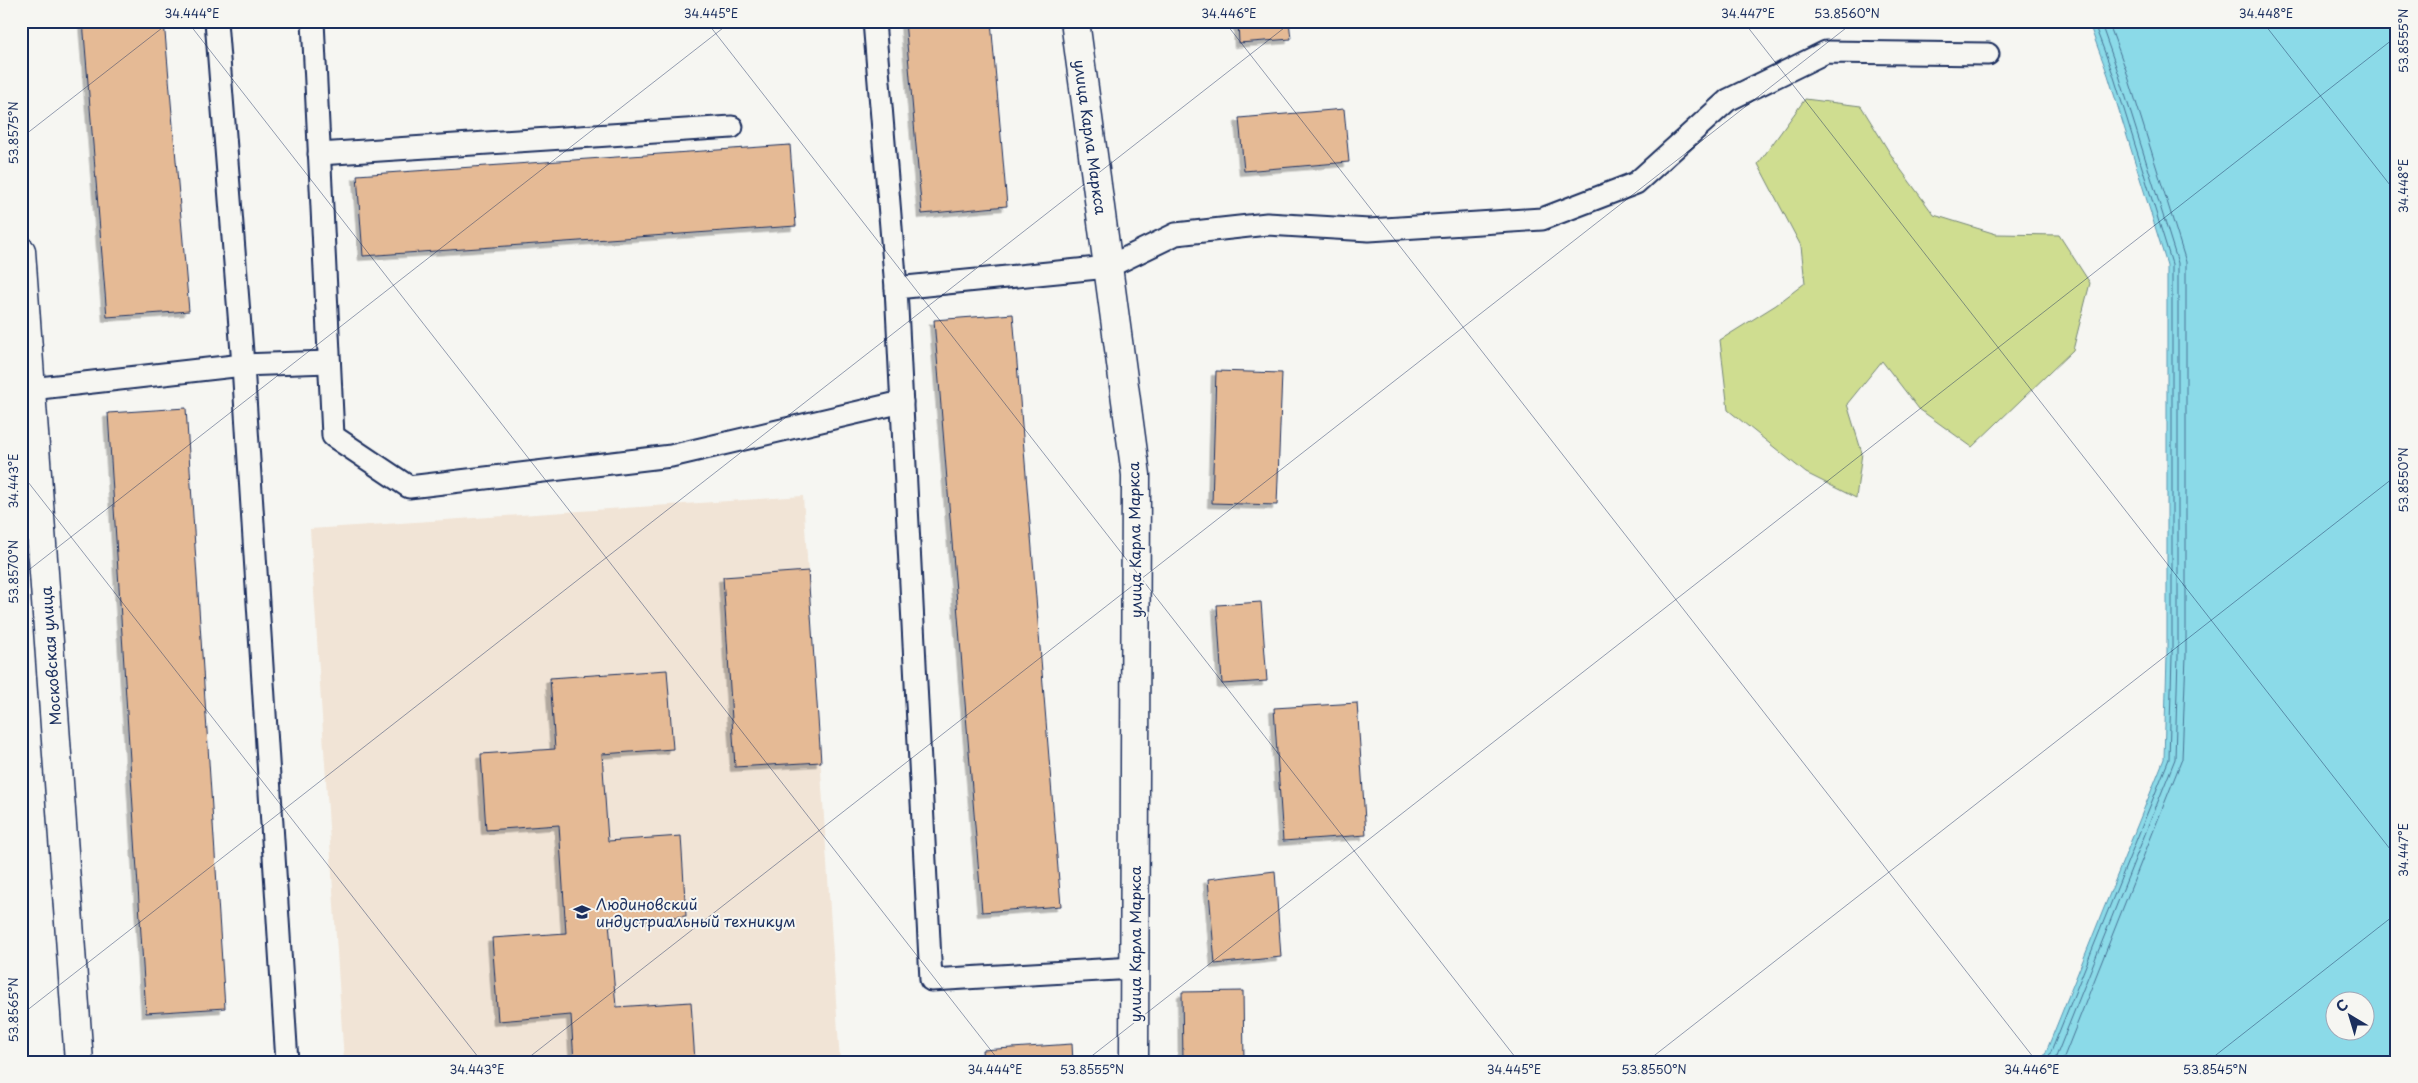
<svg xmlns="http://www.w3.org/2000/svg" width="2418" height="1083" viewBox="0 0 2418 1083" font-family="'Playpen Sans',sans-serif">
<defs>
<filter id="shadow"><feDropShadow dx="-4.5" dy="4.5" stdDeviation="0" flood-color="#0004"/></filter>
</defs>
<rect width="100%" height="100%" fill="#f6f6f2"/>
<filter id="ink" filterUnits="userSpaceOnUse"><feTurbulence type="fractalNoise" baseFrequency=".02" numOctaves="2"/><feDisplacementMap in="SourceGraphic" scale="10" xChannelSelector="R" yChannelSelector="G"/><feConvolveMatrix kernelMatrix="1 2 1 2 8 2 1 2 1" color-interpolation-filters="sRGB"/></filter>
<g filter="url(#ink)">
<!-- built -->
<polygon fill="#f1e4d6" points="803,496 840,1062 344,1062 310,529"/>
<!-- green -->
<polygon fill="#cfdd90" stroke="#758677" points="1805,99 1861,106 1896,163 1934,215 1996,234 2059,235 2090,283 2073,350 1972,447 1919,409 1882,361 1847,404 1862,453 1856,498 1806,473 1728,410 1720,340 1776,305 1805,283 1801,246 1758,164"/>
<!-- water -->
<path fill="#8bdae8" stroke="#5e96b1" fill-rule="evenodd" d="M2088,21H2397V1062H2042L2164,759L2167,656V265L2108,75ZM2336,1000H2366V1030H2336Z"/>
<g fill="none" stroke-linecap="round" stroke-linejoin="round">
<!-- shore -->
<g stroke="#487395" stroke-width="1">
<polyline points="2047,1062 2169,759 2172,656 2172,264 2113,74 2093,21"/>
<polyline points="2054,1062 2175,759 2178,656 2178,263 2118,72 2100,21"/>
<polyline points="2062,1062 2182,759 2186,656 2186,262 2126,70 2108,21"/>
</g>
</g>
<!-- building -->
<g fill="#e5ba95" stroke="#1b2f5e" filter="url(#shadow)">
<polygon points="83,21 164,21 189,311 107,317"/>
<polygon points="905,21 991,21 1007,206 922,214"/>
<polygon points="1238,21 1289,21 1291,39 1239,43"/>
<polygon points="1344,109 1349,162 1244,171 1239,118"/>
<polygon points="790,145 796,226 363,256 357,175"/>
<polygon points="1013,314 1061,906 982,912 934,320"/>
<polygon points="1216,371 1282,373 1277,505 1212,503"/>
<polygon points="186,408 225,1008 146,1013 108,413"/>
<polygon points="808,571 821,762 735,767 723,577"/>
<polygon points="1261,602 1267,681 1222,684 1217,605"/>
<polygon points="667,670 673,749 602,754 608,841 681,836 686,916 609,922 616,1007 691,1002 695,1062 574,1062 571,1015 498,1021 492,938 566,933 559,825 486,830 481,754 555,749 550,678"/>
<polygon points="1357,703 1366,835 1283,841 1274,708"/>
<polygon points="1275,871 1281,957 1215,964 1208,879"/>
<polygon points="1243,991 1244,1062 1183,1062 1182,992"/>
<polygon points="1072,1044 1073,1062 983,1062 982,1050"/>
</g>
<g fill="none" stroke-linecap="round" stroke-linejoin="round">
<!-- lane casing -->
<g stroke="#1b2f5e" stroke-width="25">
<g id="lane">
<polyline points="216,21 243,365 287,1062"/>
<polyline points="313,21 333,436 409,487 671,456 902,402"/>
<polyline points="874,21 896,288"/>
<polyline points="319,154 732,127"/>
<polyline points="31,389 243,365 329,362"/>
<polyline points="1134,968 931,980 896,288 1108,267 1176,234 1267,224 1369,230 1542,219 1636,183 1728,100 1826,52 1988,54"/>
</g>
</g>
<!-- street casing -->
<g stroke="#1b2f5e" stroke-width="31">
<g id="street">
<polyline points="1075,21 1136,475 1134,1062"/>
<polyline points="21,251 79,1062"/>
</g>
</g>
<!-- lane -->
<use href="#lane" stroke="#f6f6f2" stroke-width="21"/>
<!-- street -->
<use href="#street" stroke="#f6f6f2" stroke-width="28"/>
</g>
</g>
<!-- ticks -->
<path fill="none" stroke="#1b2f5e" stroke-width="1" stroke-opacity="0.45" d="M187,21L1000,1062M706,21L1519,1062M1224,21L2037,1062M1743,21L2397,858M2262,21L2397,194M21,138L171,21M21,473L482,1062M21,576L732,21M21,1015L1293,21M523,1062L1855,21M1084,1062L2397,36M1646,1062L2397,475M2207,1062L2397,913"/>
<!-- icons -->
<defs>
<g id="university-bare" transform="scale(1.35)"><path d="M0-5L7-2L0 1L-7-2ZM-4 1L0 2.5L4 1V4Q0 6-4 4Z" fill="#1b2f5e" stroke="#f6f6f2" stroke-width="2.5" paint-order="stroke"/></g>
</defs>
<g fill-rule="evenodd">
<use href="#university-bare" x="582" y="912"/>
</g>
<g text-anchor="middle" dominant-baseline="central" stroke-width="4" stroke-linejoin="round" paint-order="stroke">
<!-- street labels -->
<g font-size="15" fill="#1b2f5e" stroke="#f6f6f2">
<text transform="translate(1091 137) rotate(82)">улица Карла Маркса</text>
<text transform="translate(1134 540) rotate(-91)">улица Карла Маркса</text>
<text transform="translate(50 656) rotate(-94)">Московская улица</text>
<text transform="translate(1134 944) rotate(-90)">улица Карла Маркса</text>
</g>
<!-- poi labels -->
<g font-size="15" fill="#1b2f5e" stroke="#f6f6f2" text-anchor="start">
<text x="596" y="903">Людиновский<tspan x="596" dy="17">индустриальный техникум</tspan></text>
</g>
</g>
<!-- margin -->
<rect width="2418" height="1083" fill="none" stroke="#f6f6f2" stroke-width="55"/>
<!-- north arrow -->
<g transform="translate(2350 1016) rotate(322)"><circle r="24" fill="#f6f6f2" stroke="#9ea6b7"/>
<path d="M0-4L9 19L0 12L-9 19Z" fill="#1b2f5e"/>
<text y="-8" font-size="14" font-weight="bold" text-anchor="middle" fill="#1b2f5e">С</text>
</g>
<rect x="28" y="28" width="2362" height="1028" fill="none" stroke="#1b2f5e" stroke-width="2"/>
<g font-size="12" text-anchor="middle" fill="#1b2f5e">
<text x="192" y="18">34.444°E</text>
<text x="711" y="18">34.445°E</text>
<text x="1229" y="18">34.446°E</text>
<text x="1748" y="18">34.447°E</text>
<text x="1847" y="18">53.8560°N</text>
<text x="2266" y="18">34.448°E</text>
<text transform="translate(2404 41) rotate(-90)" y="4">53.8555°N</text>
<text transform="translate(14 133) rotate(-90)" y="4">53.8575°N</text>
<text transform="translate(2404 186) rotate(-90)" y="4">34.448°E</text>
<text transform="translate(2404 480) rotate(-90)" y="4">53.8550°N</text>
<text transform="translate(14 481) rotate(-90)" y="4">34.443°E</text>
<text transform="translate(14 572) rotate(-90)" y="4">53.8570°N</text>
<text transform="translate(2404 850) rotate(-90)" y="4">34.447°E</text>
<text transform="translate(14 1010) rotate(-90)" y="4">53.8565°N</text>
<text x="477" y="1074">34.443°E</text>
<text x="995" y="1074">34.444°E</text>
<text x="1092" y="1074">53.8555°N</text>
<text x="1514" y="1074">34.445°E</text>
<text x="1654" y="1074">53.8550°N</text>
<text x="2032" y="1074">34.446°E</text>
<text x="2215" y="1074">53.8545°N</text>
</g>
</svg>
